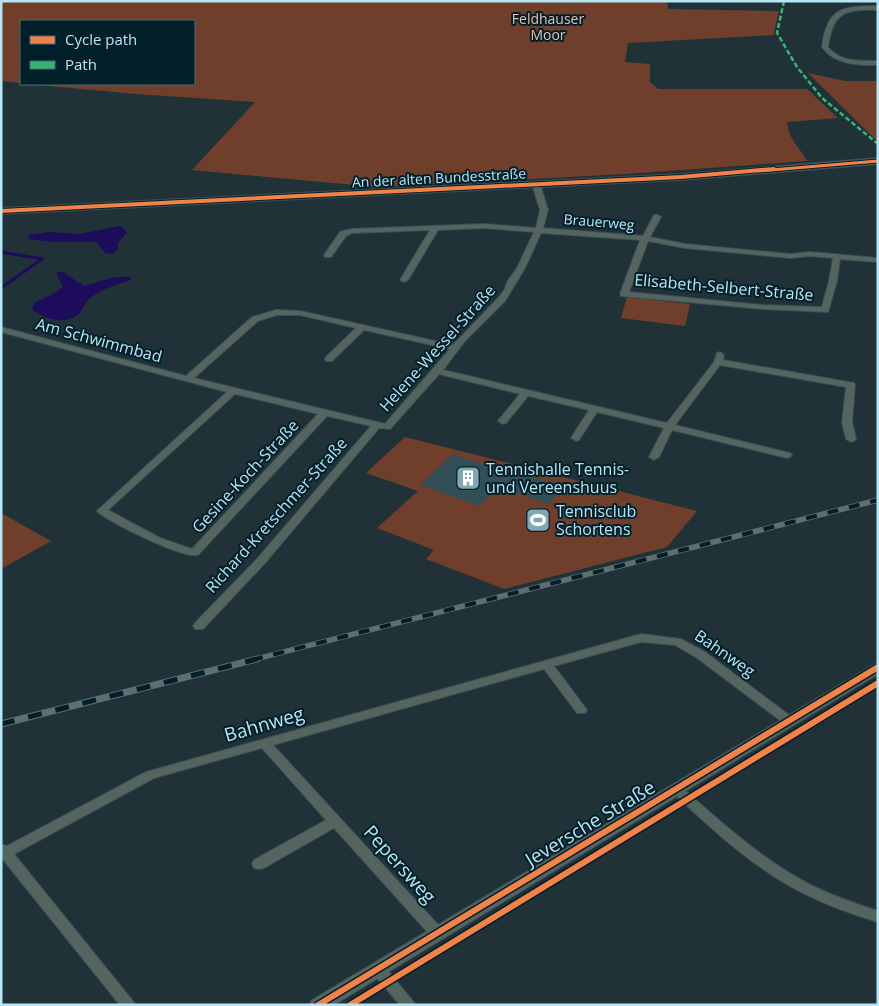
<svg xmlns="http://www.w3.org/2000/svg" width="879" height="1006" font-family="'Open Sans',sans-serif">
  <style>
    .green { fill: #703f2c }
    .water { fill: #1d0c5b }
    .lines { fill: none; stroke-linecap: round; stroke-linejoin: round }
    .stream { stroke: #1d0c5b; stroke-width: 3 }
    .building { fill: #324e56 }
    .minor-casing { stroke: #3a4e55; stroke-width: 2 }
    .tertiary-casing { stroke: #3a4e55; stroke-width: 2 }
    .minor { fill: #546560; fill-rule: evenodd }
    .tertiary { fill: #546560; fill-rule: evenodd }
    .rail-far1-casing { stroke: #5f6e6f; stroke-width: 5.5 }
    .rail-casing { stroke: #5f6e6f; stroke-width: 7 }
    .rail-far1 { stroke: #001f29; stroke-width: 4; stroke-dasharray: 11; stroke-linecap: butt }
    .rail { stroke: #001f29; stroke-width: 5; stroke-dasharray: 14; stroke-linecap: butt }
    .quiet { stroke: #33b770; stroke-width: 2.5; stroke-dasharray: 5 2.5; stroke-linecap: butt }
    .cycleway-far2-casing { stroke: #001f29; stroke-width: 5 }
    .cycleway-far1-casing { stroke: #001f29; stroke-width: 6 }
    .cycleway-casing { stroke: #001f29; stroke-width: 9 }
    .cycleway-far2 { stroke: #f48246; stroke-width: 3 }
    .cycleway-far1 { stroke: #f48246; stroke-width: 4 }
    .cycleway { stroke: #f48246; stroke-width: 6 }
    .labels { text-anchor: middle; stroke-width: 4; stroke-linejoin: round; paint-order: stroke }
    .far-park-label { font-size: 14px; fill: #f1bdaa; stroke: #001f29 }
    .far-street-label { font-size: 14px; fill: #b6e6f6; stroke: #001f29 }
    .street-label { font-size: 16px; fill: #b6e6f6; stroke: #001f29 }
    .poi-label { font-size: 16px; fill: #b6e6f6; stroke: #001f29; text-anchor: start }
    .near-street-label { font-size: 19px; fill: #b6e6f6; stroke: #001f29 }
  </style>
  <rect width="100%" height="100%" fill="#203238"/>
  <g class="green">
    <path d="M1 1H667L668 9 779 11 774 32 775 35 628 43 625 62 650 64V82L658 89H807L838 118 787 122C790 143 798 144 807 161L626 174 377 187 192 170 255 102 136 94 26 84H194V21H21V83L1 81Z"/>
    <polygon points="808,73 845,81 878,81 878,142"/>
    <polygon points="627,297 690,304 685,326 621,318"/>
    <polygon points="405,437 697,511 667,547 504,589 426,559 434,550 377,528 418,491 366,473"/>
    <polygon points="1,513 51,541 1,569"/>
  </g>
  <g class="water">
    <polygon points="120,226 127,232 118,243 118,250 112,254 105,253 96,242 54,242 29,239 28,235 48,232 79,234"/>
    <path d="M57 272H63L84 286 114 277H132L130 280C116 285 98 290 87 301 83 306 82 312 76 316 63 325 42 318 32 309L34 303 57 292 63 286 57 276Z"/>
  </g>
  <g class="lines">
    <polyline class="stream" points="1,252 42,259 1,288"/>
  </g>
  <polygon class="building" points="453,454 523,478 526,475 549,483 551,481 565,485 548,504 498,487 480,506 420,485"/>
  <g class="lines">
    <g class="minor-casing">
      <g id="minor">
        <path d="M878 6V10C845 9 833 12 828 47 840 62 860 61 878 61V65C857 65 835 65 822 47 827 8 841 6 878 6Z"/>
        <path d="M533 182 540 184 548 210 543 228 643 236 654 215H657L661 217 650 237 685 244 790 254 810 252 878 258V262L840 259 837 281 828 312 762 309 621 296 620 294 640 240 541 233 525 268 505 301 465 341 443 370 667 423 714 362 717 353 720 352 724 355 723 360 854 383 855 385 852 422 856 439 854 441 851 442 846 439 842 422 846 387 720 365 675 425 790 453 792 455 790 457 787 458 672 430 659 457 654 460 649 457 664 428 597 412 579 440 576 441 571 438 589 410 528 396 506 423 503 424 498 421 520 394 439 374 390 429 379 428 265 563 203 629H195L193 626 195 623 257 559 371 426 327 416 198 555C183 559 108 522 97 511L227 392 1 332V327L186 376 252 317 276 310 300 311 453 345 499 297 505 289 507 282 517 268 534 232 484 228 438 230 408 280 404 282 400 280 430 230 352 233 346 236 331 257H325L324 255 340 232 351 229 484 224 536 228 540 210 532 184ZM648 241 685 248 790 258 810 256 833 258 829 281 822 307 762 305 629 292ZM277 315H300L356 328 326 357 325 359 326 361H332L364 330 450 349 385 424 194 378 258 321ZM235 394 318 414 192 549 160 538 108 510Z"/>
        <polygon points="641,634 681,639 705,652 793,718 795,721 793,724 785,724 697,658 675,645 641,642 554,666 587,710 585,713 577,713 544,669 273,745 441,928 443,932 441,936 436,938 431,936 334,828 264,868 259,869 254,868 252,864 254,860 326,820 262,748 154,778 14,854 136,1005 120,1005 1,857 1,844 7,846 146,772"/>
        <path d="M676 784 680 786C720 821 760 858 807 883 829 895 854 903 878 911V922C851 914 824 904 799 891 751 866 711 828 672 792L670 789 672 786Z"/>
        <polygon points="378,963 383,965 416,1005 400,1005 373,973 371,969 373,965"/>
      </g>
    </g>
    <g class="tertiary-casing">
      <g id="tertiary">
        <polygon points="878,158 878,164 681,180 1,214 1,208 681,174"/>
        <polygon points="878,662 878,674 334,1005 309,1005 312,1000"/>
      </g>
    </g>
    <use href="#minor" class="minor"/>
    <use href="#tertiary" class="tertiary"/>
    <g class="rail-far1-casing">
      <polyline id="rail-far1" points="252,660 878,500"/>
    </g>
    <g class="rail-casing">
      <polyline id="rail" points="1,724 257,659"/>
    </g>
    <use href="#rail-far1" class="rail-far1"/>
    <use href="#rail" class="rail"/>
    <polyline class="quiet" points="784,1 777,33 797,67 822,98 878,144"/>
    <g class="cycleway-far2-casing">
      <polyline id="cycleway-far2" points="758,171 878,161"/>
    </g>
    <g class="cycleway-far1-casing">
      <polyline id="cycleway-far1" points="1,211 681,177 774,169"/>
    </g>
    <g class="cycleway-casing">
      <g id="cycleway">
        <polyline points="318,1005 878,667"/>
        <polyline points="350,1005 878,683"/>
      </g>
    </g>
    <use href="#cycleway-far2" class="cycleway-far2"/>
    <use href="#cycleway-far1" class="cycleway-far1"/>
    <use href="#cycleway" class="cycleway"/>
  </g>
  <defs>
    <g id="building-square" transform="scale(1.25)"><rect x="-9" y="-9" width="18" height="18" rx="4" fill="#82a7b4" stroke="#001f29"/><path d="M-4-6H4V6H1V3H-1V6H-4ZM-2.5-4.3h1.7v1.8h-1.7ZM.8-4.3h1.7v1.8H.8ZM-2.5-1h1.7V.8h-1.7ZM.8-1h1.7V.8H.8Z" fill="#fff"/></g>
    <g id="stadium-square" transform="scale(1.25)"><rect x="-9" y="-9" width="18" height="18" rx="4" fill="#82a7b4" stroke="#001f29"/><path d="M0-5a6.5 5 0 1 0 0 10a6.5 5 0 1 0 0-10ZM-3.5-1.8h7v3.6h-7Z" fill="#fff"/></g>
  </defs>
  <g fill-rule="evenodd">
    <use href="#building-square" x="468" y="478"/>
    <use href="#stadium-square" x="538" y="520"/>
  </g>
  <g class="labels">
    <g class="far-park-label">
      <text x="548" y="24">Feldhauser<tspan x="548" dy="16">Moor</tspan></text>
    </g>
    <g class="far-street-label">
      <text transform="translate(439 178) rotate(-3)" y="5">An der alten Bundesstraße</text>
      <text transform="translate(599 222) rotate(5)" y="5">Brauerweg</text>
    </g>
    <g class="street-label">
      <text transform="translate(724 287) rotate(5)" y="6">Elisabeth-Selbert-Straße</text>
      <text transform="translate(99 340) rotate(15)" y="6">Am Schwimmbad</text>
      <text transform="translate(437 348) rotate(-48)" y="6">Helene-Wessel-Straße</text>
      <text transform="translate(245 476) rotate(-47)" y="6">Gesine-Koch-Straße</text>
      <text transform="translate(276 515) rotate(-48)" y="6">Richard-Kretschmer-Straße</text>
      <text transform="translate(725 653) rotate(35)" y="6">Bahnweg</text>
    </g>
    <g class="poi-label">
      <text x="486" y="475">Tennishalle Tennis-<tspan x="486" dy="18">und Vereenshuus</tspan></text>
      <text x="556" y="517">Tennisclub<tspan x="556" dy="18">Schortens</tspan></text>
    </g>
    <g class="near-street-label">
      <text transform="translate(264 724) rotate(-16)" y="7">Bahnweg</text>
      <text transform="translate(590 823) rotate(-31)" y="7">Jeversche Straße</text>
      <text transform="translate(400 864) rotate(48)" y="7">Pepersweg</text>
    </g>
  </g>
  <rect width="879" height="1006" fill="none" stroke="#b6e6f6" stroke-width="5"/>
  <rect x="20" y="20" width="175" height="65" fill="#001f29" stroke="#496f7b"/>
  <rect x="30" y="36" width="25" height="8" fill="#f48246" stroke="#496f7b"/>
  <text x="65" y="45" font-size="15" fill="#b6e6f6">Cycle path</text>
  <rect x="30" y="61" width="25" height="8" fill="#33b770" stroke="#496f7b"/>
  <text x="65" y="70" font-size="15" fill="#b6e6f6">Path</text>
</svg>
